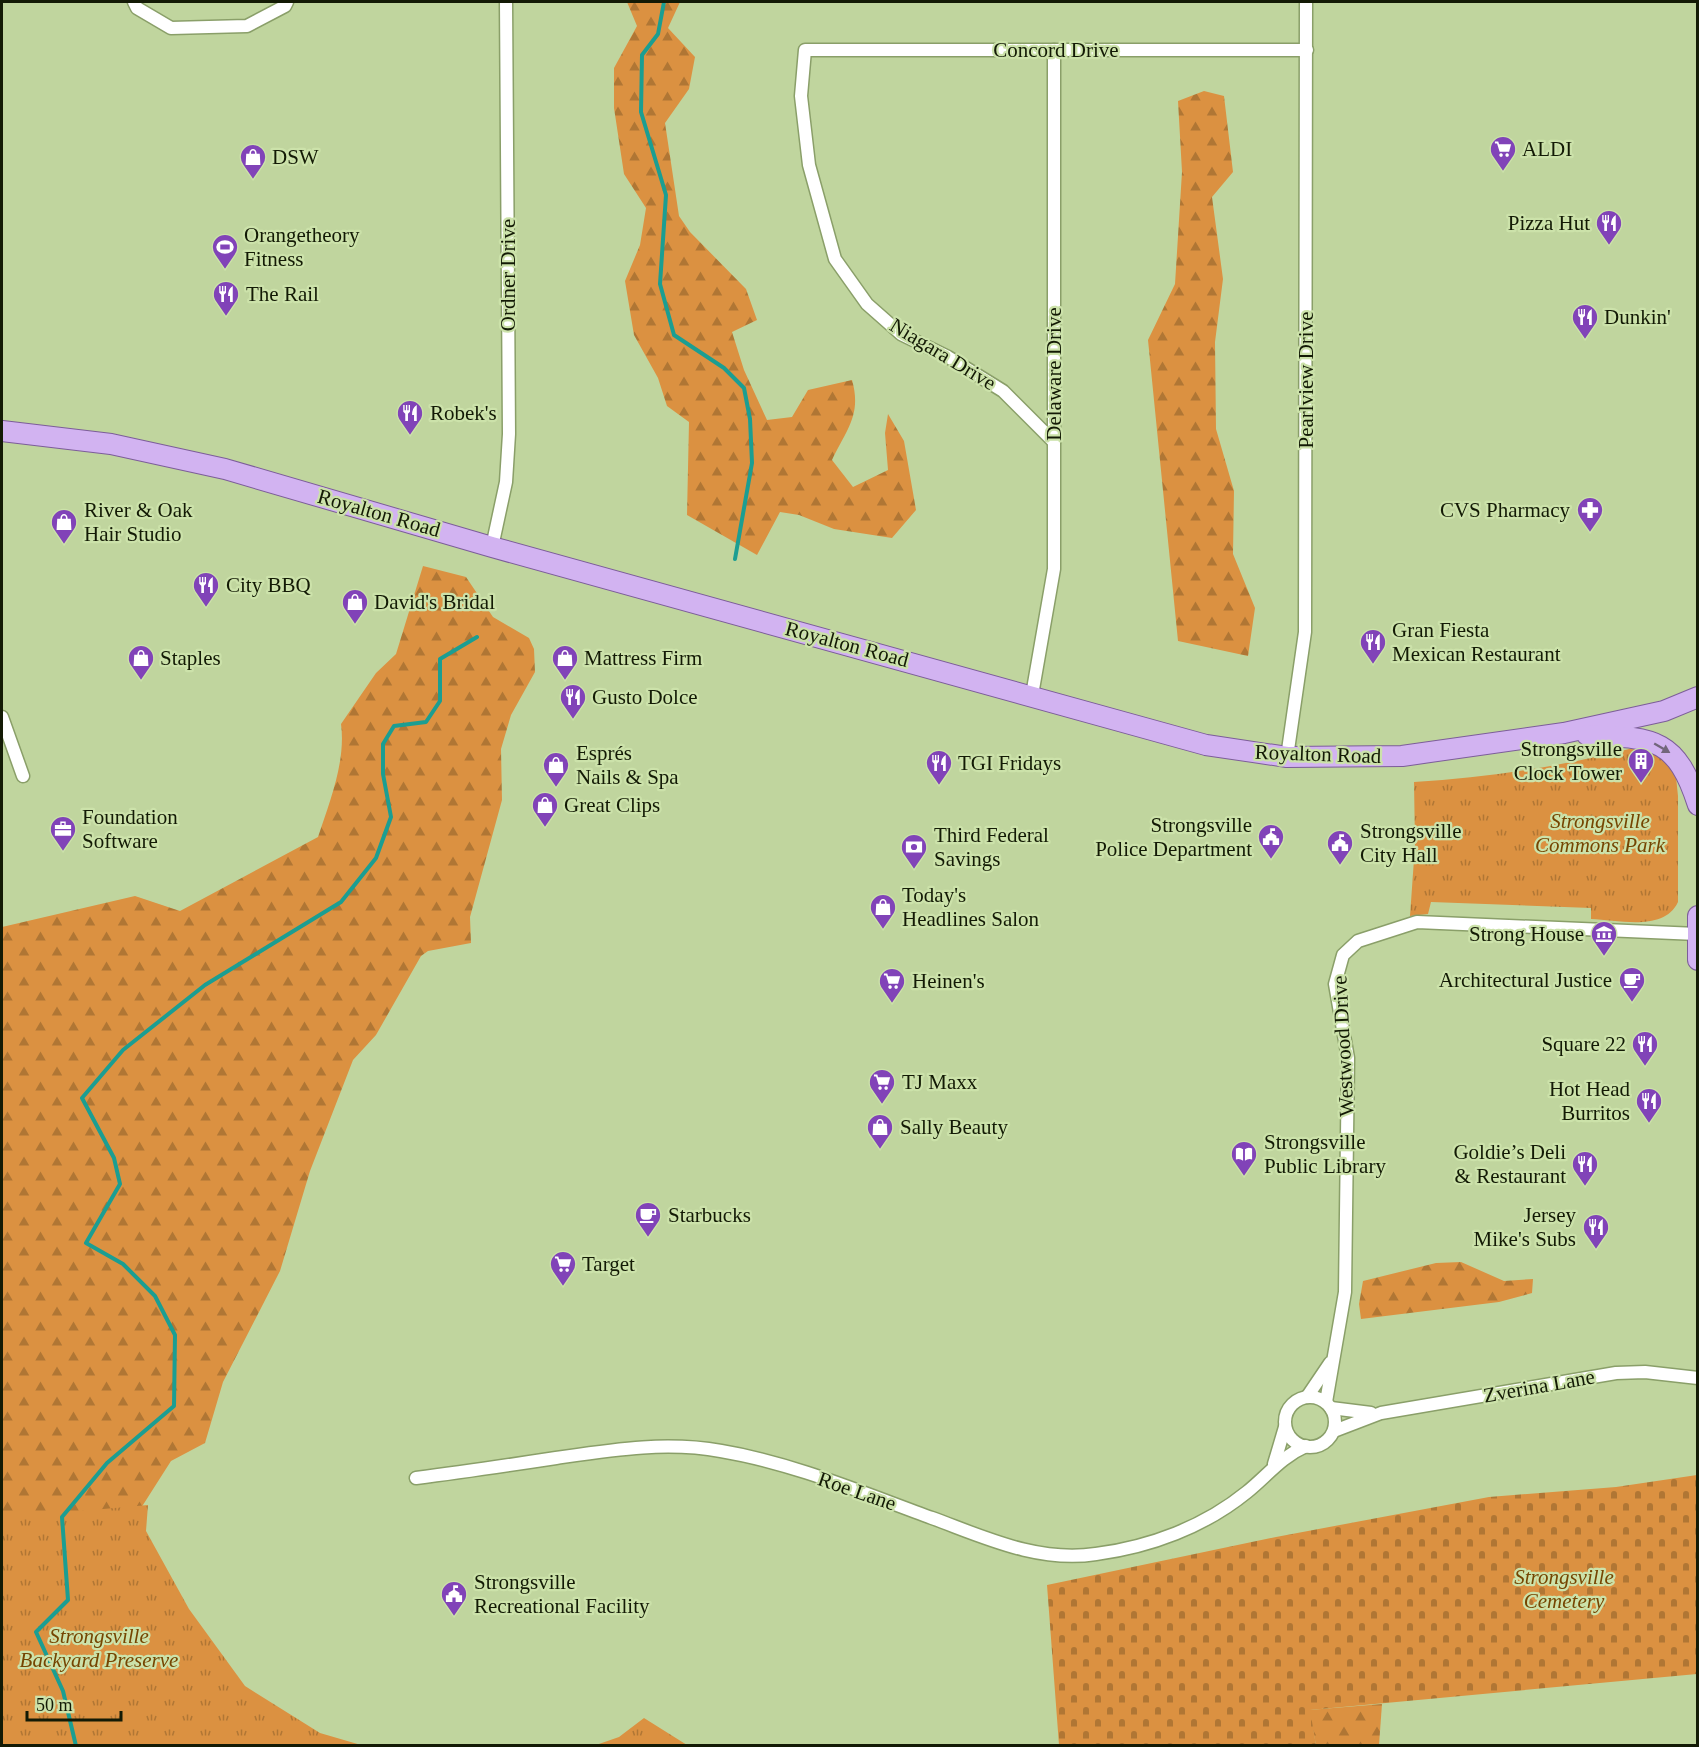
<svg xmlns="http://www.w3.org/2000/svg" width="1699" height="1747" font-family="'Times New Roman',serif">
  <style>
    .forest { fill: url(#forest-firs) }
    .cemetery { fill: url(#cemetery-stones) }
    .park { fill: url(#park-tufts) }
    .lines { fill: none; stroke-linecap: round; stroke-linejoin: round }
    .stream { stroke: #1b9e92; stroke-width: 4 }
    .street-casing { stroke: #8a9f69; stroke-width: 15 }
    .primary-casing { stroke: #7c5d99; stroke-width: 22 }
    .street { stroke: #fff; stroke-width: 12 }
    .primary { stroke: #d2b3f1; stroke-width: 20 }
    .oneway { fill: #72667b }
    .labels { text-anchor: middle; stroke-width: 4.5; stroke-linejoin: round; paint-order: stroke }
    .street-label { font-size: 21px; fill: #131a05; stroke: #cce2aa }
    .poi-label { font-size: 21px; fill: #131a05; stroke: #cce2aa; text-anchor: start }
    .park-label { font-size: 21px; font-style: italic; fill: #754501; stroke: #cce2aa }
  </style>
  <defs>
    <pattern id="forest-firs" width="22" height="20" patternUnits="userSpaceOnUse" patternTransform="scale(1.5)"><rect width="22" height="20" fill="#db9141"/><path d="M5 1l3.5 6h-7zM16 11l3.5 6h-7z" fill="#b07634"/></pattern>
    <pattern id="cemetery-stones" width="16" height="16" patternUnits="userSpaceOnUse" patternTransform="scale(1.5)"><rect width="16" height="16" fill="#db9141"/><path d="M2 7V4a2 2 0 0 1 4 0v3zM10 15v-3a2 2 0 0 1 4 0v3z" fill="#b07634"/></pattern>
    <pattern id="park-tufts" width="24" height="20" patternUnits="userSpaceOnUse" patternTransform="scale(1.5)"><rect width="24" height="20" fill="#db9141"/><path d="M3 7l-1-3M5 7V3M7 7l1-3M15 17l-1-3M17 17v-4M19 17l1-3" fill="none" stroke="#b07634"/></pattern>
  </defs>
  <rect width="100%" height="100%" fill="#c0d59e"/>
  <g class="forest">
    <path d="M627 2H680L668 28 695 57 689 89 665 123 679 216 690 232 746 289 757 320 732 332 744 370 767 420 792 417 808 390 852 380C862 415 846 430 832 460L853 487 888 470 885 433 888 414 904 441 916 510 892 538 834 529 799 515 780 512 757 555 687 515 689 422 667 406 658 378 634 335 625 281 640 245 646 208 624 174 614 108V68L637 26Z"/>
    <polygon points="1204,91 1224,96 1233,172 1212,197 1223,279 1215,342 1216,429 1234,491 1233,554 1255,608 1248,656 1178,641 1148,340 1175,284 1182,172 1178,101"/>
    <path d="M423 566 466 577 493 617 529 638 534 649 535 672 511 715 501 749 502 800 470 917 471 943 428 951 421 956 376 1035 353 1060 310 1171 280 1271 223 1382 205 1443 171 1461 120 1541 2 1745V927L135 896 180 911 318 837C330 801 346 761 341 724L376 673 396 654Z"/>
    <polygon points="1461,1262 1504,1281 1533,1279 1532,1293 1499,1302 1361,1319 1359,1304 1363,1281 1436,1263"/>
    <polygon points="1382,1704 1379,1745 1316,1745 1309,1710"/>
  </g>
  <polygon class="cemetery" points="1697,1475 1697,1674 1310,1710 1316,1745 1059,1745 1047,1585 1276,1537 1489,1497 1616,1487"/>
  <g class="park">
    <path d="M1629 749 1656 750 1666 754 1676 777 1678 796V902C1664 932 1619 920 1591 919V908L1431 902 1428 914 1410 916 1415 845 1414 782C1487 778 1557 767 1629 749Z"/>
    <polygon points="148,1505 146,1531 189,1609 245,1686 320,1733 361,1745 2,1745 2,1518"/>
    <polygon points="644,1718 687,1745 596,1745 619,1737"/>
  </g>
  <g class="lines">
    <g class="stream">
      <polyline points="664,2 658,34 642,55 641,112 666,195 660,284 674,335 724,368 744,388 750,419 752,463 735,559"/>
      <polyline points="76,1746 63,1691 36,1632 68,1600 62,1517 107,1463 174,1406 175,1335 155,1296 123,1264 86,1243 120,1184 114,1158 82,1098 123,1050 205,985 341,902 376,858 391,817 383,774 383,744 394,726 426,722 440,701 440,659 477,637"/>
    </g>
    <g class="street-casing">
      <g id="street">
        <polyline points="134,2 137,8 171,28 247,26 285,6 287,2"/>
        <polyline points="1054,442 1003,391 948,357 901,334 867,304 835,259 809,165 801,96 805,50 1307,50"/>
        <polyline points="492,547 506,482 509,434 506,2"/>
        <polyline points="1032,695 1054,569 1054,50"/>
        <polyline points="2,717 23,776"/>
        <polyline points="1287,757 1305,632 1306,2"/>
        <circle cx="1310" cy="1422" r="25"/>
        <polyline points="1307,1397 1330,1363"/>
        <polyline points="1326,1402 1345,1292 1348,1058 1335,984 1343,955 1358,941 1417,922 1697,934"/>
        <polyline points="1331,1408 1371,1413"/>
        <polyline points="1334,1431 1381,1413 1616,1373 1645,1372 1698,1378"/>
        <polyline points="1274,1464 1285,1427"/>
        <path d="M416 1478C463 1472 510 1465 556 1458 611 1450 665 1441 721 1451 793 1463 863 1493 932 1518 984 1537 1038 1563 1096 1554 1150 1547 1204 1527 1247 1492 1267 1476 1281 1457 1306 1446"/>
      </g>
    </g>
    <g class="primary-casing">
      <g id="primary">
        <polyline points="2,431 111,444 225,469 492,547 1206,745 1287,757 1402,756 1564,733 1664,711 1698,697"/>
        <path d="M1587 735C1654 738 1676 737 1698 805"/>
        <polyline points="1698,916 1698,960"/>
      </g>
    </g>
    <use href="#street" class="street"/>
    <use href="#primary" class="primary"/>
  </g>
  <defs><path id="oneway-solid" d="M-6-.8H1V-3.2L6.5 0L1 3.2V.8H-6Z" transform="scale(1.5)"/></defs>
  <use class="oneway" href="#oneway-solid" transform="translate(1662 748) rotate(30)"/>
  <defs>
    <g id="supermarket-pin" transform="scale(1.35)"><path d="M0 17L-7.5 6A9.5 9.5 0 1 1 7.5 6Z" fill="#8143b8" stroke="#cce2aa"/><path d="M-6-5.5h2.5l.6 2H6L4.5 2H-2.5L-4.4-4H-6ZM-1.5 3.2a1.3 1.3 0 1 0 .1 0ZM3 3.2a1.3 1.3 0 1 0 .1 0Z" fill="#fff"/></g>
    <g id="shop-pin" transform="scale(1.35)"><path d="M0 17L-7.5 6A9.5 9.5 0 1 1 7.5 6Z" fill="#8143b8" stroke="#cce2aa"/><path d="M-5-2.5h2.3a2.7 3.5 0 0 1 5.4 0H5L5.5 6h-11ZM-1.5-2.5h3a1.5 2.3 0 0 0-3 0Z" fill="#fff"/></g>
    <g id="restaurant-pin" transform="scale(1.35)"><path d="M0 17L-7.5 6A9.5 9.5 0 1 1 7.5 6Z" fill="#8143b8" stroke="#cce2aa"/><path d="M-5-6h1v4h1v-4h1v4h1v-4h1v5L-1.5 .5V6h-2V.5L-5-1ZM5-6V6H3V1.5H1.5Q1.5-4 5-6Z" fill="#fff"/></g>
    <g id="stadium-pin" transform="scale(1.35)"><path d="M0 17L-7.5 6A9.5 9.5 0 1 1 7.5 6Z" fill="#8143b8" stroke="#cce2aa"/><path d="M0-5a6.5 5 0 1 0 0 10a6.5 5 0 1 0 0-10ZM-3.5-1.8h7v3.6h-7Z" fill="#fff"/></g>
    <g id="pharmacy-pin" transform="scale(1.35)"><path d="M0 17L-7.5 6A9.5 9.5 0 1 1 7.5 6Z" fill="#8143b8" stroke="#cce2aa"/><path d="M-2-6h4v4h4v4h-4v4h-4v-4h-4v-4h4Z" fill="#fff"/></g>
    <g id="building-pin" transform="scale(1.35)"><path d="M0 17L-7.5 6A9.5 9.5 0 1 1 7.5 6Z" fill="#8143b8" stroke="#cce2aa"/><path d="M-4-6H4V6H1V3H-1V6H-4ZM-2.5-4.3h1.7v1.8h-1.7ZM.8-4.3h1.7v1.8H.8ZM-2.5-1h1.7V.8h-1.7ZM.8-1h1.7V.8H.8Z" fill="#fff"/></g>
    <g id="office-pin" transform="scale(1.35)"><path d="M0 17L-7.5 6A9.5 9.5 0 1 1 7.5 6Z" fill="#8143b8" stroke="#cce2aa"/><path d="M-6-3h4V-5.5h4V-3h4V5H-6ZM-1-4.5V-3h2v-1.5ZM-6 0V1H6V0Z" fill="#fff"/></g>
    <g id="civic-pin" transform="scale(1.35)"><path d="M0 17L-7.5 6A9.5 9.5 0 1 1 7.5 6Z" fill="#8143b8" stroke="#cce2aa"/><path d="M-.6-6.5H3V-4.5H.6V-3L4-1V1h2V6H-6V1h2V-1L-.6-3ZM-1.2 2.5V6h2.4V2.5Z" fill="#fff"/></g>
    <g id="bank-pin" transform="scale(1.35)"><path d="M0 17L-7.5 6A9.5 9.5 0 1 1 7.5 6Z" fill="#8143b8" stroke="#cce2aa"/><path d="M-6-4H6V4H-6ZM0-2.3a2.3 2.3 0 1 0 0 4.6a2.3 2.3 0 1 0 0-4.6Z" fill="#fff"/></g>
    <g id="museum-pin" transform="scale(1.35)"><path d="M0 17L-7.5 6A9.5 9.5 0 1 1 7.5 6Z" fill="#8143b8" stroke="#cce2aa"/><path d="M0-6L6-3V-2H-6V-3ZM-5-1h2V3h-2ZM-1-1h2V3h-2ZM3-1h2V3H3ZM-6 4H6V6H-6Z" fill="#fff"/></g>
    <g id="cafe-pin" transform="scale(1.35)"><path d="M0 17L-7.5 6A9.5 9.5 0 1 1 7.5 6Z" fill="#8143b8" stroke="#cce2aa"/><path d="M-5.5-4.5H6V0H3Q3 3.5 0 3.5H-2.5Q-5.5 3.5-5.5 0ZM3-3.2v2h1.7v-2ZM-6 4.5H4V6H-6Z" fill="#fff"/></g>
    <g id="library-pin" transform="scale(1.35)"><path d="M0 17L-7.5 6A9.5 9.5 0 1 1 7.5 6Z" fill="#8143b8" stroke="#cce2aa"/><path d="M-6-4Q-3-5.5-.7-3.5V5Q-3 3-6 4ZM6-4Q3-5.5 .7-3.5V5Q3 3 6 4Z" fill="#fff"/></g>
  </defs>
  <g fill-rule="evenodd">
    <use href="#supermarket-pin" x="1503" y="149"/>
    <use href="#shop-pin" x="253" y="157"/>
    <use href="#restaurant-pin" x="1609" y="223"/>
    <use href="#stadium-pin" x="225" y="247"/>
    <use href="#restaurant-pin" x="226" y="294"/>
    <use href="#restaurant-pin" x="1585" y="317"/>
    <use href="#restaurant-pin" x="410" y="413"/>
    <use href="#pharmacy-pin" x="1590" y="510"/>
    <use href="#shop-pin" x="64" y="522"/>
    <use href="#restaurant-pin" x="206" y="585"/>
    <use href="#shop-pin" x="355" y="602"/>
    <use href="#restaurant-pin" x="1373" y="642"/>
    <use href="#shop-pin" x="141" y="658"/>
    <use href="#shop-pin" x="565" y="658"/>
    <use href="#restaurant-pin" x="573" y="697"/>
    <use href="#building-pin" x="1641" y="761"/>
    <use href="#restaurant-pin" x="939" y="763"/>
    <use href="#shop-pin" x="556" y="765"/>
    <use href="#shop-pin" x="545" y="805"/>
    <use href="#office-pin" x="63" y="829"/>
    <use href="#civic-pin" x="1271" y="837"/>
    <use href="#civic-pin" x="1340" y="843"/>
    <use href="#bank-pin" x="914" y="847"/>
    <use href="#shop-pin" x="883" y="907"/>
    <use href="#museum-pin" x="1604" y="934"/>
    <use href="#cafe-pin" x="1632" y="980"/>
    <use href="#supermarket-pin" x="892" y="981"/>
    <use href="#restaurant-pin" x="1645" y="1044"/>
    <use href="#supermarket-pin" x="882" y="1082"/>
    <use href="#restaurant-pin" x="1649" y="1101"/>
    <use href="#shop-pin" x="880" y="1127"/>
    <use href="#library-pin" x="1244" y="1154"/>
    <use href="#restaurant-pin" x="1585" y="1164"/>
    <use href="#cafe-pin" x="648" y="1215"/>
    <use href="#restaurant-pin" x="1596" y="1227"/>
    <use href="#supermarket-pin" x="563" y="1264"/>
    <use href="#civic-pin" x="454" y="1594"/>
  </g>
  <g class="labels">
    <g class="street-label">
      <text x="1056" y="57">Concord Drive</text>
      <text transform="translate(508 275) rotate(-90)" y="7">Ordner Drive</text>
      <text transform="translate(943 354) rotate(31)" y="7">Niagara Drive</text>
      <text transform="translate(1054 374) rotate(-90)" y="7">Delaware Drive</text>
      <text transform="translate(1306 380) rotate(-90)" y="7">Pearlview Drive</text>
      <text transform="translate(379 513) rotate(16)" y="7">Royalton Road</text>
      <text transform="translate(847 644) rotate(15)" y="7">Royalton Road</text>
      <text transform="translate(1318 754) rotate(2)" y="7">Royalton Road</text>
      <text transform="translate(1343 1046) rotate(-93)" y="7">Westwood Drive</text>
      <text transform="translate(1539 1386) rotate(-10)" y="7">Zverina Lane</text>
      <text transform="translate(857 1491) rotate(19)" y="7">Roe Lane</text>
    </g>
    <g class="poi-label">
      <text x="1522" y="156">ALDI</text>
      <text x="272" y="164">DSW</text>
      <text x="1590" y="230" text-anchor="end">Pizza Hut</text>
      <text x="244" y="242">Orangetheory<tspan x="244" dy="24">Fitness</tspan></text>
      <text x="246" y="301">The Rail</text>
      <text x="1604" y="324">Dunkin'</text>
      <text x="430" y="420">Robek's</text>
      <text x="84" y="517">River &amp; Oak<tspan x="84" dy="24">Hair Studio</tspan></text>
      <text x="1570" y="517" text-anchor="end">CVS Pharmacy</text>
      <text x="226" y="592">City BBQ</text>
      <text x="374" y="609">David's Bridal</text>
      <text x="1392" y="637">Gran Fiesta<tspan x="1392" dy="24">Mexican Restaurant</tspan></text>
      <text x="160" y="665">Staples</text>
      <text x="584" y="665">Mattress Firm</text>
      <text x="592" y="704">Gusto Dolce</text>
      <text x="1622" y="756" text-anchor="end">Strongsville<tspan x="1622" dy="24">Clock Tower</tspan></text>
      <text x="576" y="760">Esprés<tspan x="576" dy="24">Nails &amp; Spa</tspan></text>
      <text x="958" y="770">TGI Fridays</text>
      <text x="564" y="812">Great Clips</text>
      <text x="82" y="824">Foundation<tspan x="82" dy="24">Software</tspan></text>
      <text x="1252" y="832" text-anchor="end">Strongsville<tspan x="1252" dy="24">Police Department</tspan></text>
      <text x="1360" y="838">Strongsville<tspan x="1360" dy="24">City Hall</tspan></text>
      <text x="934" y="842">Third Federal<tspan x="934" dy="24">Savings</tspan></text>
      <text x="902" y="902">Today's<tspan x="902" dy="24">Headlines Salon</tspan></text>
      <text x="1584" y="941" text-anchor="end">Strong House</text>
      <text x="1612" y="987" text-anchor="end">Architectural Justice</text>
      <text x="912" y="988">Heinen's</text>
      <text x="1626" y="1051" text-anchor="end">Square 22</text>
      <text x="902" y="1089">TJ Maxx</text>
      <text x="1630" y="1096" text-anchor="end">Hot Head<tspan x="1630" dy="24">Burritos</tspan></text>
      <text x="900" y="1134">Sally Beauty</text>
      <text x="1264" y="1149">Strongsville<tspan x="1264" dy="24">Public Library</tspan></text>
      <text x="1566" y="1159" text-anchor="end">Goldie’s Deli<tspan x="1566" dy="24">&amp; Restaurant</tspan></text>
      <text x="668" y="1222">Starbucks</text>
      <text x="1576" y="1222" text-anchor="end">Jersey<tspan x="1576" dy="24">Mike's Subs</tspan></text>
      <text x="582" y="1271">Target</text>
      <text x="474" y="1589">Strongsville<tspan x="474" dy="24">Recreational Facility</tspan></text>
    </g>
    <g class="park-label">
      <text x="1600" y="828">Strongsville<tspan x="1600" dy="24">Commons Park</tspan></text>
      <text x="1564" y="1584">Strongsville<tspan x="1564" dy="24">Cemetery</tspan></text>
      <text x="99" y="1643">Strongsville<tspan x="99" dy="24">Backyard Preserve</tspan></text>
    </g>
  </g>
  <rect width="1699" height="1747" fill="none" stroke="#131a05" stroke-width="6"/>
  <path d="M27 1711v9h94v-9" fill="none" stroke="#131a05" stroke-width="3"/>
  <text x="36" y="1711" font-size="18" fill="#131a05" stroke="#cce2aa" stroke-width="4.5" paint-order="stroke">50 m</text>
</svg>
